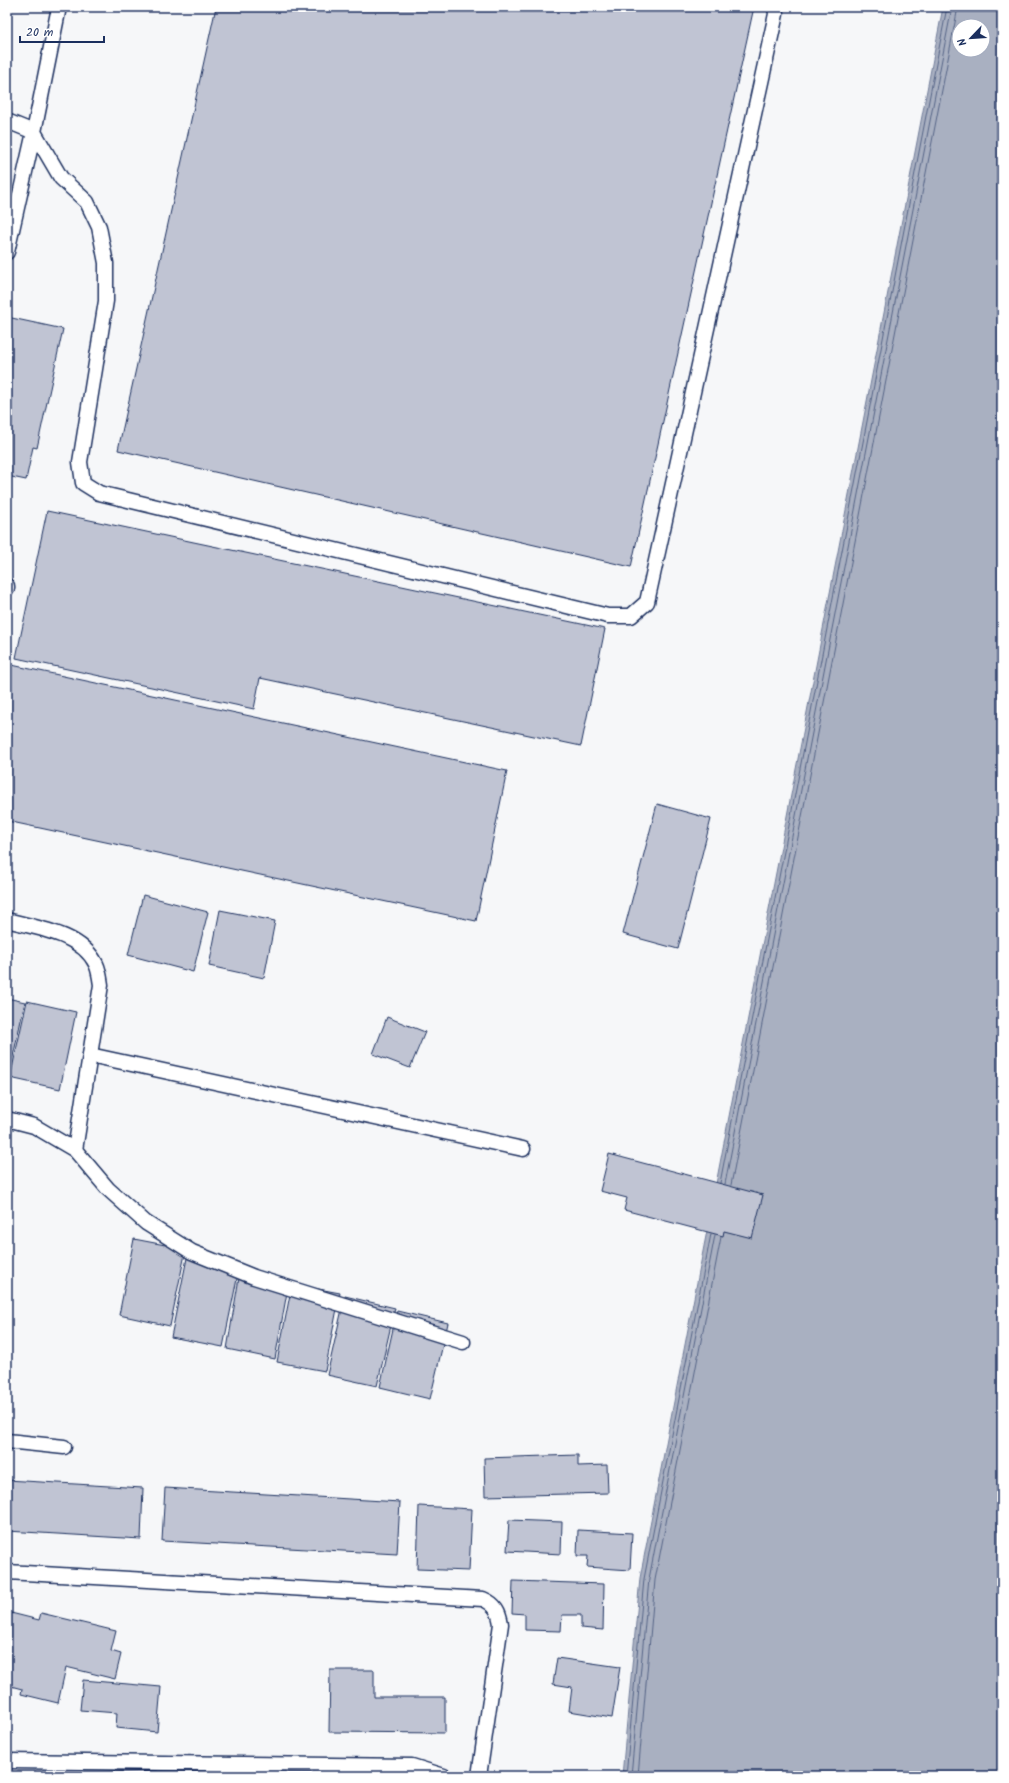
<svg xmlns="http://www.w3.org/2000/svg" width="1009" height="1783" font-family="Kalam,sans-serif">
  <style>
    .water { fill: #a9b0c1; stroke: #707c99; fill-rule: evenodd }
    .lines { fill: none; stroke-linecap: round; stroke-linejoin: round }
    .shore { stroke: #546386; stroke-width: 1 }
    .building { fill: #c0c4d3; stroke: #1b2f5e }
    .service-casing { stroke: #1b2f5e; stroke-width: 17 }
    .service { stroke: #fff; stroke-width: 14 }
  </style>
  <rect width="100%" height="100%" fill="#f6f7f9"/>
  <filter id="ink" filterUnits="userSpaceOnUse"><feTurbulence type="fractalNoise" baseFrequency=".025" numOctaves="2"/><feDisplacementMap in="SourceGraphic" scale="8" xChannelSelector="R" yChannelSelector="G"/><feConvolveMatrix kernelMatrix="1 2 1 2 8 2 1 2 1" color-interpolation-filters="sRGB"/></filter>
  <g filter="url(#ink)">
    <path class="water" d="M943 7H1002V1776H622L640 1578ZM959 26H983V50H959Z"/>
    <g class="lines">
      <g class="shore">
        <polyline points="720,1183 947,7"/>
        <polyline points="725,1184 952,7"/>
        <polyline points="731,1185 958,7"/>
        <polyline points="626,1776 644,1579 711,1234"/>
        <polyline points="631,1776 649,1579 715,1235"/>
        <polyline points="638,1776 655,1580 721,1237"/>
      </g>
    </g>
    <g class="building">
      <polygon points="216,7 754,7 631,567 118,450"/>
      <polygon points="7,317 63,329 37,448 33,447 26,480 7,476"/>
      <polygon points="47,511 605,629 581,746 260,678 254,709 16,658"/>
      <polygon points="7,664 507,771 476,921 7,821"/>
      <polygon points="657,804 711,819 678,949 623,934"/>
      <polygon points="143,895 208,912 193,972 128,955"/>
      <polygon points="220,910 275,921 264,978 209,966"/>
      <polygon points="7,998 25,1002 8,1079 7,1079"/>
      <polygon points="27,1001 76,1012 60,1089 10,1078"/>
      <polygon points="387,1017 425,1032 410,1068 373,1054"/>
      <polygon points="609,1154 763,1195 752,1238 724,1231 723,1236 624,1210 627,1198 600,1191"/>
      <polygon points="134,1239 186,1249 170,1326 119,1315"/>
      <polygon points="187,1258 239,1269 223,1347 171,1337"/>
      <polygon points="240,1272 289,1281 275,1359 227,1349"/>
      <polygon points="292,1284 340,1293 325,1371 277,1362"/>
      <polygon points="345,1296 395,1308 377,1386 327,1375"/>
      <polygon points="397,1311 448,1323 430,1399 380,1387"/>
      <polygon points="578,1455 578,1466 607,1465 608,1493 485,1496 484,1458"/>
      <polygon points="7,1480 143,1488 141,1539 7,1531"/>
      <polygon points="165,1488 400,1502 397,1554 162,1541"/>
      <polygon points="419,1506 472,1509 469,1571 417,1569"/>
      <polygon points="509,1520 562,1522 561,1554 507,1551"/>
      <polygon points="578,1530 632,1533 630,1570 587,1567 588,1556 577,1556"/>
      <polygon points="513,1581 604,1584 603,1630 581,1628 581,1615 562,1615 561,1631 525,1630 525,1614 512,1613"/>
      <polygon points="11,1613 39,1620 41,1613 116,1631 111,1651 121,1654 115,1679 66,1667 58,1703 21,1694 22,1689 7,1685 7,1628"/>
      <polygon points="557,1658 620,1667 612,1718 569,1711 572,1687 553,1684"/>
      <polygon points="330,1670 374,1670 374,1697 445,1697 445,1733 329,1732"/>
      <polygon points="83,1680 161,1687 157,1732 116,1728 117,1713 80,1710"/>
      <polygon points="157,1771 157,1776 39,1776 39,1774"/>
    </g>
    <g class="lines">
      <g class="service-casing">
        <g id="service">
          <polyline points="59,7 34,132 61,178 87,202 99,227 106,263 106,301 80,462 83,483 99,493 608,616 631,616 647,602 776,14 775,7"/>
          <polyline points="7,121 34,132 7,252"/>
          <polyline points="7,588 7,586"/>
          <path d="M7 920C36 928 81 933 96 964 99 970 100 978 101 985L75 1150"/>
          <polyline points="90,1055 523,1149"/>
          <polyline points="7,1119 34,1126 75,1150 108,1189 146,1223 192,1252 254,1277 463,1342"/>
          <polyline points="7,1441 64,1447"/>
          <path d="M7 1572 483 1599C495 1604 499 1611 501 1624L479 1776"/>
          <polyline points="7,1761 412,1766 444,1776"/>
        </g>
      </g>
      <use href="#service" class="service"/>
    </g>
  </g>
  <rect width="1009" height="1783" fill="none" stroke="#fff" stroke-width="24"/>
  <rect x="12" y="12" width="985" height="1759" fill="none" stroke="#1b2f5e" stroke-width="1.5" filter="url(#ink)"/>
  <g transform="translate(971 38) rotate(245)"><circle r="19" fill="#ffffff" stroke="#a4acbf"/>
  <path d="M0-3L7 15L0 10L-7 15Z" fill="#1b2f5e"/>
  <text y="-6" font-size="11" font-weight="bold" text-anchor="middle" fill="#1b2f5e">N</text>
  </g>
  <path d="M20 36v6h84v-6" fill="none" stroke="#1b2f5e" stroke-width="2"/>
  <text x="26" y="36" font-size="12" fill="#1b2f5e" stroke="#ffffff" stroke-width="3" paint-order="stroke">20 m</text>
</svg>
